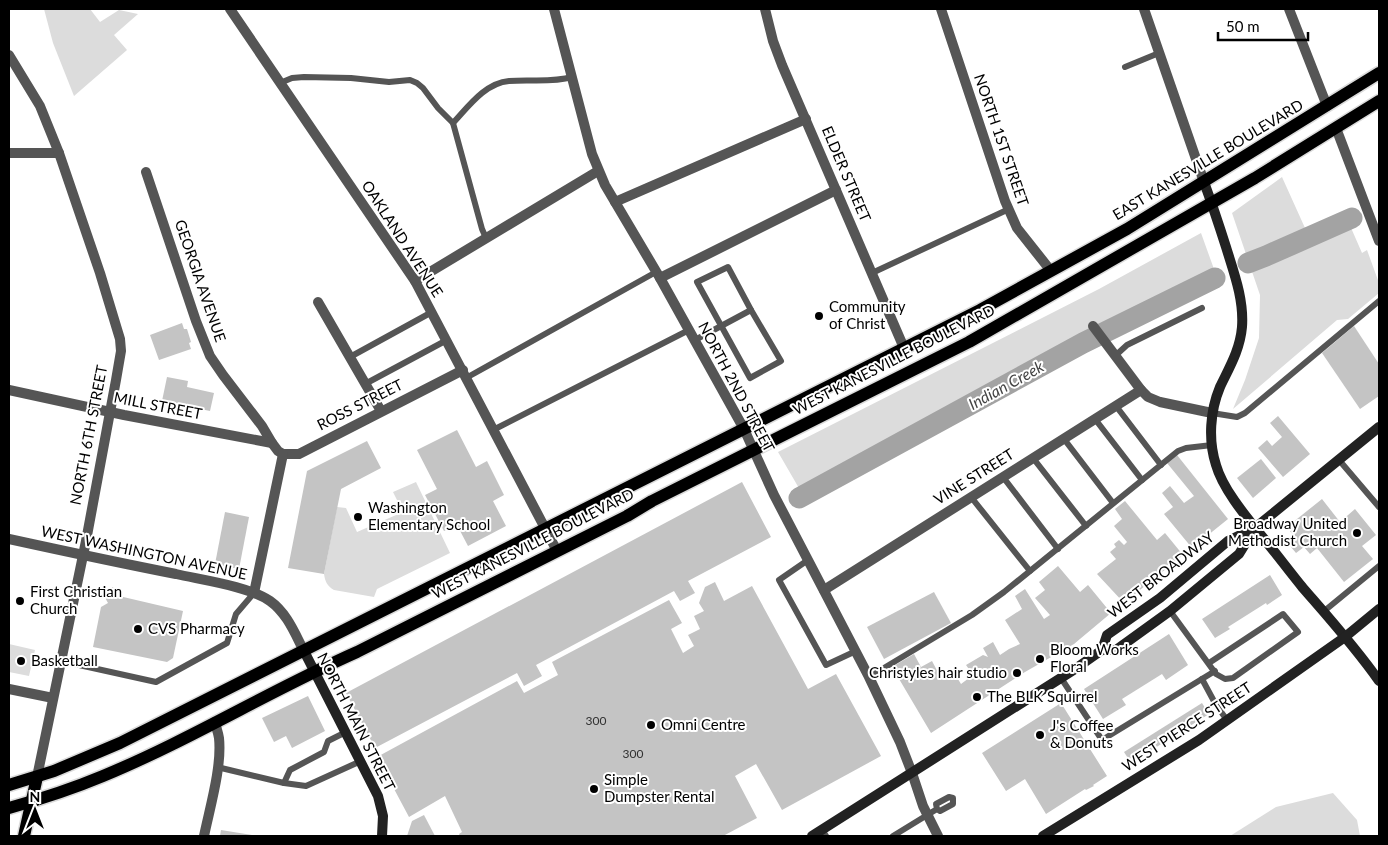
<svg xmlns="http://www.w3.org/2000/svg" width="1388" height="845" font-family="Lato,sans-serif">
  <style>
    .green { fill: #dcdcdc }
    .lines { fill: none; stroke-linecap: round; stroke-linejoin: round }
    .river { stroke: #a3a3a3; stroke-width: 21 }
    .building { fill: #c4c4c4 }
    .primary-casing { stroke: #dbdbdb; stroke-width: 15 }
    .service { stroke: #555; stroke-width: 6 }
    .minor { stroke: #555; stroke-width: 10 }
    .tertiary { stroke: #555; stroke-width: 10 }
    .secondary { stroke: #222; stroke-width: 10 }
    .primary { stroke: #000; stroke-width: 12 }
    .poi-dot { fill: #000; stroke: #fff; stroke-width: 2 }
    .labels { text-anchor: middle; stroke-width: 4; stroke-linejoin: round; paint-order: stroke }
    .number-label { font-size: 12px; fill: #313131 }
    .street-label { font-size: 15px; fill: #000; stroke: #fff }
    .poi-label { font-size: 15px; fill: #000; stroke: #fff; text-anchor: start }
    .water-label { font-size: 16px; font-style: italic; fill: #444; stroke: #fff }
  </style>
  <rect width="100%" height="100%" fill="#fff"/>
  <g class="green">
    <polygon points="44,9 90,9 100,22 119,10 138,14 114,35 127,50 74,96 53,43"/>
    <polygon points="1282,177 1305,228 1345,214 1362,253 1367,250 1379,283 1379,293 1348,319 1337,320 1233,409 1245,380 1259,338 1260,295 1232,213"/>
    <polygon points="1201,233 1219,283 1108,327 807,502 778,452 1099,289"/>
    <path d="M416 482 450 553 377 589 374 597 334 590C327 586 325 581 324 574L337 507 346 508 357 532 403 512 393 492Z"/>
    <polygon points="9,644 35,650 29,676 9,672"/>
    <polygon points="1333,793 1357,820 1360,836 1230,836 1276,807"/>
  </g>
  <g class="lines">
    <g class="river">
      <polyline points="1248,263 1266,256 1352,218"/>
      <polyline points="799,498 1083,343 1215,278"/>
    </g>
  </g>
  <g class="building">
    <polygon points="182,323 184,329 187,329 191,342 189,343 191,349 159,360 150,335"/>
    <polygon points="1354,326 1379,364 1379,396 1360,409 1322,353"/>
    <polygon points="167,377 188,381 187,387 214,393 210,411 162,401"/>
    <polygon points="1278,416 1310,454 1283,477 1258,448 1267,440 1272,446 1282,437 1270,423"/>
    <polygon points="457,430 476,467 487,461 504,495 493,501 506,526 468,546 457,525 444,531 425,495 437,489 417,450"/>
    <polygon points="367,441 381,468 341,489 324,574 288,568 307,471"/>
    <polygon points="1177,455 1228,519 1192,548 1164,514 1173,507 1162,493 1170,486 1184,503 1194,496 1167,463"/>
    <polygon points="1261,459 1276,478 1253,498 1237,478"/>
    <polygon points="742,482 771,537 688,581 695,593 680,601 674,591 536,665 542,676 524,686 517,673 375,748 346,693"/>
    <polygon points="1322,499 1340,522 1355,509 1376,535 1362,546 1373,559 1344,582 1317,548 1310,554 1304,547 1296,553 1286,541 1293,535 1287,527"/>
    <polygon points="1125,501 1157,540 1165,533 1183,555 1124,603 1097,574 1116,559 1110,552 1116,547 1114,544 1119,540 1124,545 1127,542 1114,526 1122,519 1115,509"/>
    <polygon points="225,512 249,517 239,569 215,564"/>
    <polygon points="1058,566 1080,592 1088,585 1111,613 1074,644 1025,672 931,733 892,667 914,654 921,667 932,661 942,680 953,671 961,684 973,675 966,665 983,655 988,657 983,648 993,642 1000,655 1009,649 1020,644 1005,620 1022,609 1015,596 1025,589 1044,619 1050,615 1035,598 1045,590 1039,582"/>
    <polygon points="1270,575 1282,595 1267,605 1266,603 1228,627 1230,629 1215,638 1202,619"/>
    <polygon points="715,582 724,601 752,586 808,689 836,674 881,756 782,810 756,764 735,776 757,818 723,836 460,836 459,834 462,832 445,796 409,817 377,757 517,681 524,693 558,675 552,662 669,600 682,623 671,629 683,653 694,646 688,635 700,629 694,616 704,611 699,603 705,587"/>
    <polygon points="113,587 119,596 183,611 173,658 167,662 93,647 101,607 108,603 103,594"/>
    <polygon points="934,592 951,623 884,659 867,627"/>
    <polygon points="1169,634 1188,665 1166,680 1162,674 1122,699 1126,705 1103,719 1084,689"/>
    <polygon points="308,696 325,731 292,748 286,736 274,742 262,718"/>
    <polygon points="1061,703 1107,776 1093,785 1094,786 1086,790 1085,789 1046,814 1025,779 1006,791 982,753"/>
    <polygon points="1202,703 1209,714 1131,763 1124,752"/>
    <polygon points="424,815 435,836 407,836 412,821"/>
    <polygon points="221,830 252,835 251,836 220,836"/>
  </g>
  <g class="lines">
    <g class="primary-casing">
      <g id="primary">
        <polyline points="9,785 54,771 120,743 980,310 1127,229 1379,73"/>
        <path d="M9 808C41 799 72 789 103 776 190 740 271 690 357 652L627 516 652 501 969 342 1255 178 1379 101"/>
        <polyline points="24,836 37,777"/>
      </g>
    </g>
    <g class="service">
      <polyline points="1125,67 1159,53"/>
      <polyline points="280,83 292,78 304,77 351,78 389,82 410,80 417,83 423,88 438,108 453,123 482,229 486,238"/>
      <path d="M453 123C468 107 485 83 509 81 530 79 551 83 572 77"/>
      <polygon points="728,267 751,310 781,361 750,378 697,282"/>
      <polyline points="872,273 1009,209"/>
      <polyline points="695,340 751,310"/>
      <polyline points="1115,356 1127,345 1202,308"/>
      <polyline points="350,357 432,312"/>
      <polyline points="466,378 656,272"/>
      <polyline points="365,384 447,340"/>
      <polyline points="1116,406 1161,465"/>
      <polyline points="1212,413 1237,417 1245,413 1379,301"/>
      <polyline points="1095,419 1142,480"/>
      <polyline points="493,430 689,330"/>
      <polyline points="1064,439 1113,503"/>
      <polyline points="1033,458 1086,526"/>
      <polyline points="1339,460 1379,507"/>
      <polyline points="1003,477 1058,549"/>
      <polyline points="971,497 1030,571"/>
      <polyline points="808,560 779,580 826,665 856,651"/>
      <polyline points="1170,611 1216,674 1225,679 1233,678 1298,632 1283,614 1209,663"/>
      <polyline points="1323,612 1379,566"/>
      <polyline points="61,661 156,682 227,643 236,614 254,593"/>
      <polyline points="869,677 972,615 1004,592 1178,451 1186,448 1212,445"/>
      <polyline points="1061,678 1102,740 1215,671"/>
      <polyline points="1202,679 1216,705 1227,720"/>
      <polyline points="217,767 284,783 306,786 361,761"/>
      <polyline points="284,783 290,770 324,752 328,741 346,732"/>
      <polyline points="822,830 826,836"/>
      <polyline points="893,836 937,809 940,811 953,804 953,798 949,797 936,804 937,809"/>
    </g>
    <g class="minor">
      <polyline points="230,9 415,281 557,551"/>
      <polyline points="554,9 592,154 605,185 660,278 744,429 774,495 869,677 900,742 912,773 923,806 938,836"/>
      <polyline points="765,9 773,41 782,65 904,348"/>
      <polyline points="941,9 1005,201 1017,228 1051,271"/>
      <polyline points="1289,9 1327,106"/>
      <polyline points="1336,128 1379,241"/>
      <polyline points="9,153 59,153"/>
      <polyline points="146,172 196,321 210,356 223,375 262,426 272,443 278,451 283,454 299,454 463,370"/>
      <polyline points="615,202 806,119"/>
      <polyline points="660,278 836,190"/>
      <polyline points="415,281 598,171"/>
      <polyline points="318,302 381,411"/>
      <polyline points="1093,326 1141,390 1148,397 1160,402 1212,413"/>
      <polyline points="9,390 124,415 272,443"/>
      <polyline points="824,590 1141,390"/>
      <polyline points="254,593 283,454"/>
      <polyline points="9,689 53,698"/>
      <path d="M204 836C210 807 222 767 219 738 218 732 216 727 215 722"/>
    </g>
    <g class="tertiary">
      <polyline points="1144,9 1204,182"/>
      <polyline points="9,55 40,106 59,153 100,273 120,339 121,351 116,380 86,541 37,777"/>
      <path d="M9 539C64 551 120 563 176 574 202 580 248 586 270 601 287 613 295 634 304 651"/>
    </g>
    <g class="secondary">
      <path d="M1204 182C1212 204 1219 225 1226 247 1234 273 1244 299 1242 327 1240 350 1229 368 1220 387 1210 411 1208 440 1216 465 1223 490 1248 519 1265 540 1278 556 1290 572 1303 588 1329 618 1356 648 1379 681"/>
      <polyline points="1102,650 1107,635 1160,598 1228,541 1255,528 1379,427"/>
      <polyline points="304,651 378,796 383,816 382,836"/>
      <polyline points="812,836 1075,669 1102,650 1116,650 1170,611 1239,554 1255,528"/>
      <polyline points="1043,836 1199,740 1345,637 1379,609"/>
    </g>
    <use href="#primary" class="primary"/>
  </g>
  <g class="poi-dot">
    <circle cx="819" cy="316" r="5"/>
    <circle cx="358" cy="517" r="5"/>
    <circle cx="1357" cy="533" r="5"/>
    <circle cx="20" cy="601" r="5"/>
    <circle cx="138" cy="629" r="5"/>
    <circle cx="1040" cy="659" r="5"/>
    <circle cx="21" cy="661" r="5"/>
    <circle cx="1017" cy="673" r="5"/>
    <circle cx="977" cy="697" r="5"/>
    <circle cx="651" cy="725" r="5"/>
    <circle cx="1040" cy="735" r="5"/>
    <circle cx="594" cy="789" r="5"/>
  </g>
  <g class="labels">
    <g class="number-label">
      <text x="596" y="725">300</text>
      <text x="633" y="758">300</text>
    </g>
    <g class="street-label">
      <text transform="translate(1001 140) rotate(71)" y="5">NORTH 1ST STREET</text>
      <text transform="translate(1208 160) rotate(-31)" y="5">EAST KANESVILLE BOULEVARD</text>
      <text transform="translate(846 174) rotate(67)" y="5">ELDER STREET</text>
      <text transform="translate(402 239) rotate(57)" y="5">OAKLAND AVENUE</text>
      <text transform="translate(200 281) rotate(71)" y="5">GEORGIA AVENUE</text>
      <text transform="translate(894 360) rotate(-27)" y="5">WEST KANESVILLE BOULEVARD</text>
      <text transform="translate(736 387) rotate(62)" y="5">NORTH 2ND STREET</text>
      <text transform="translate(360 405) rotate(-27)" y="5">ROSS STREET</text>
      <text transform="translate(158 406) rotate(11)" y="5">MILL STREET</text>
      <text transform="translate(89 435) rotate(-79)" y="5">NORTH 6TH STREET</text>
      <text transform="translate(974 477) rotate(-32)" y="5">VINE STREET</text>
      <text transform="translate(533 544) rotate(-27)" y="5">WEST KANESVILLE BOULEVARD</text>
      <text transform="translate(144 553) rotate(12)" y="5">WEST WASHINGTON AVENUE</text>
      <text transform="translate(1161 575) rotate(-38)" y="5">WEST BROADWAY</text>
      <text transform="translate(356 722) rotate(63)" y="5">NORTH MAIN STREET</text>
      <text transform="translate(1187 727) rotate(-33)" y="5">WEST PIERCE STREET</text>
    </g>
    <g class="poi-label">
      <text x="829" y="312">Community<tspan x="829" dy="17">of Christ</tspan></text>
      <text x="368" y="513">Washington<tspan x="368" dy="17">Elementary School</tspan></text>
      <text x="1347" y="529" text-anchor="end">Broadway United<tspan x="1347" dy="17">Methodist Church</tspan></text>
      <text x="30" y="597">First Christian<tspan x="30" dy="17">Church</tspan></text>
      <text x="148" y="634">CVS Pharmacy</text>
      <text x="1050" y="655">Bloom Works<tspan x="1050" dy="17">Floral</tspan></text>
      <text x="31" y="666">Basketball</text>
      <text x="1007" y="678" text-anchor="end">Christyles hair studio</text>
      <text x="987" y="702">The BLK Squirrel</text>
      <text x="661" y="730">Omni Centre</text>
      <text x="1050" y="731">J's Coffee<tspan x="1050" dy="17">&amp; Donuts</tspan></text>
      <text x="604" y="785">Simple<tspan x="604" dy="17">Dumpster Rental</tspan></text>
    </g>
    <g class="water-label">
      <text transform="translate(1006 385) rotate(-29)" y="6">Indian Creek</text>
    </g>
  </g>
  <rect width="1388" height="845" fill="none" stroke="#000000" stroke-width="20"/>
  <g transform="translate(35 810)" stroke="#ffffff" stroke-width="4" paint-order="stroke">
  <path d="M0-4L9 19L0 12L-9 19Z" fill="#000000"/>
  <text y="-8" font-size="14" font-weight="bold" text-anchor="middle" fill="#000000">N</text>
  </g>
  <path d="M1218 32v8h90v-8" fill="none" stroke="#000000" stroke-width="2.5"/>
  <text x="1226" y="32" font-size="15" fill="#000000" stroke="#ffffff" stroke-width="4" paint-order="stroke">50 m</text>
</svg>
